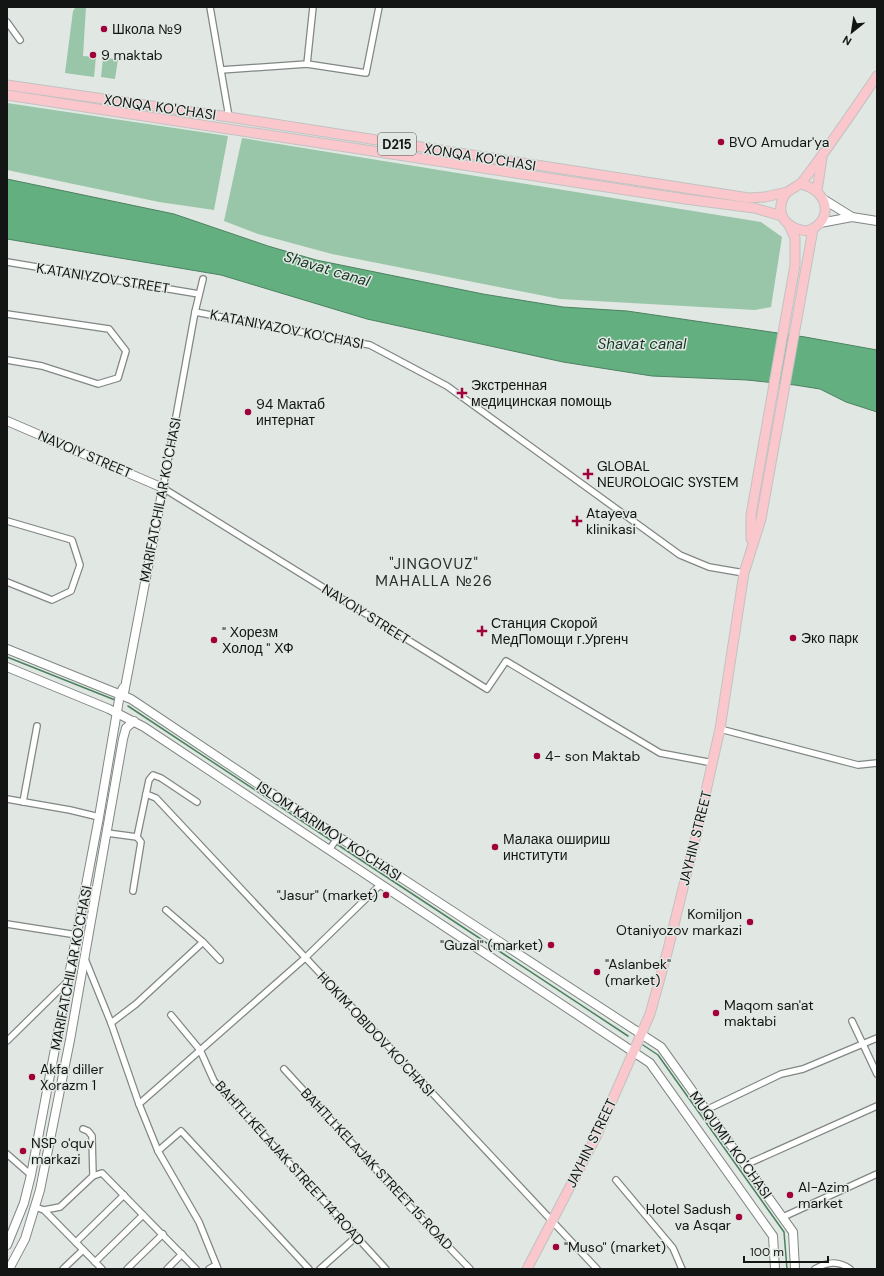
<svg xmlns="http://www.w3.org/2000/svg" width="884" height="1276" font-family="'DM Sans',sans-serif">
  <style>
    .green { fill: #99c5a8 }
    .water { fill: #64af80; stroke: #4c8160 }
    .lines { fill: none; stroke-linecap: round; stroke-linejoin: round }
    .stream { stroke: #4c8160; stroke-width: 1.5 }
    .street-casing { stroke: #818782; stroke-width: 8 }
    .secondary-casing { stroke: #818782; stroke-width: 10 }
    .primary-casing { stroke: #c2c2c2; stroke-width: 11 }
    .street { stroke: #fff; stroke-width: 5.5 }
    .secondary { stroke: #fff; stroke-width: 8 }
    .primary { stroke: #fac7cd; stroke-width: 9 }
    .poi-dot { fill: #a1013a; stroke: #e1e8e3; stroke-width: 1.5 }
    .labels { text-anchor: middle; stroke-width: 3; stroke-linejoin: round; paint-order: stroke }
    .shield { fill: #e1e8e3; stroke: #515452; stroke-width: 1 }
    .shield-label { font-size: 13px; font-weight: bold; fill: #131514 }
    .poi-label { font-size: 14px; fill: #131514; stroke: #e1e8e3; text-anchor: start }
    .street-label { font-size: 14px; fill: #131514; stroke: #e1e8e3 }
    .water-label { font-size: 15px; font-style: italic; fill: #143522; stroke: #e1e8e3 }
    .neighbourhood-label { font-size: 15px; letter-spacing: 1px; fill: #282d2a; stroke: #e1e8e3 }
  </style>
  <rect width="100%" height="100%" fill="#e1e8e3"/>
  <g class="green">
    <polygon points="76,7 86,7 83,56 96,57 94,77 65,73 73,11"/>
    <polygon points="103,58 118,59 115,79 101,77"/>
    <polygon points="7,103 228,136 214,210 159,202 7,170"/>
    <polygon points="242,138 761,222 782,237 771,307 755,310 560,299 332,254 258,234 224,221"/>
  </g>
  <polygon class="water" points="7,179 174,214 268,246 316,260 483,294 563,307 627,311 805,337 877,350 877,412 846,402 820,389 795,385 747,380 652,376 563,362 367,319 221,275 7,239"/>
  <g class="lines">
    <g class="stream">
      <polyline points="7,657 115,700"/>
      <polyline points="128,706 332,841"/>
      <polyline points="335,843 628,1036"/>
      <polyline points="643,1045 658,1055 784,1232 787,1269"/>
    </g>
    <g class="street-casing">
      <g id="street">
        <polyline points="210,7 229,117"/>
        <polyline points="7,22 20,40"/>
        <polyline points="307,64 313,7"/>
        <polyline points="221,70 307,64 366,73 379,7"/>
        <polyline points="7,262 199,294"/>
        <polyline points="203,279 195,312 163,488 487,689 506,661 660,753 713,763"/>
        <polyline points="195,312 370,345 447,386 680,555 709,567 744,573"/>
        <polyline points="7,314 109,329 126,351 118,378 98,384 42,366 7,360"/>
        <polyline points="7,521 72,540 80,565 71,591 52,600 7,582"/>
        <polyline points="720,729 858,765 877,763"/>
        <polyline points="146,794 156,798 597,1269"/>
        <polyline points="7,799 70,810 99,817"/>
        <polyline points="23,802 37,726"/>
        <polyline points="107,833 137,837 149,780 153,775 161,778 197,802"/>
        <polyline points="329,850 338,837"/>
        <polyline points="133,891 141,842 137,837"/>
        <polyline points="166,910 203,942 220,960"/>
        <polyline points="7,924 77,935"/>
        <polyline points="85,959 111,1023 139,1104 158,1151 199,1222 218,1269"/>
        <polyline points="171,1015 200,1050 214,1081 386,1269"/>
        <polyline points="852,1021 877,1074"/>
        <polyline points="111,1023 136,1004 203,942"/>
        <polyline points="7,1041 68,981"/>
        <polyline points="284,1069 414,1211 470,1269"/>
        <polyline points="139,1104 305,958 380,885"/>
        <polyline points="706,1110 781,1074 803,1069 877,1038"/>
        <polyline points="83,1129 88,1131 92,1136 93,1176"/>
        <polyline points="158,1151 181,1131 309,1269"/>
        <polyline points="7,1154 31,1175"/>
        <polyline points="745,1165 877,1106"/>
        <polyline points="616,1180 673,1248 682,1269"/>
        <polyline points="35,1207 44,1210 102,1269"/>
        <polyline points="44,1210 60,1207 93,1176 102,1173 196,1269"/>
        <polyline points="783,1217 877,1174"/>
        <polyline points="76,1242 124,1195"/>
        <polyline points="95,1262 143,1215"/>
        <polyline points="63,1269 83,1250"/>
        <polyline points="127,1269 163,1234"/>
        <polyline points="167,1269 182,1254"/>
        <polyline points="209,1269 216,1265"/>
        <polyline points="320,1269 356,1237"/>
        <path d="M815 1269C827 1262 838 1260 850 1269"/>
      </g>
    </g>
    <g class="secondary-casing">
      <g id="secondary">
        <polyline points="823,199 852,217"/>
        <polyline points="820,223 852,217 877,221"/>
        <polyline points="7,421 163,488 124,693"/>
        <polyline points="7,649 131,699 288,804 661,1047 793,1232 795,1269"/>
        <polyline points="7,667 109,709 144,727 650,1063 773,1236 775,1269"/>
        <polyline points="7,1245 24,1203 31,1175 99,817 120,694 123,688"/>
        <polyline points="9,1269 25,1239 40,1190 70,1040 123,739 126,728 134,721"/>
      </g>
    </g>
    <g class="primary-casing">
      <g id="primary">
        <polyline points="7,85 229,117 749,198 765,197 787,192"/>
        <polyline points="7,95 685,199 754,208 782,216"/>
        <path d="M800 184C828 189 836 221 807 231 792 230 776 219 782 201 785 189 796 189 803 181 829 147 853 111 877 76"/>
        <polyline points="817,191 822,158"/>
        <polyline points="751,539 751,515 795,265 795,238 789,225"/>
        <polyline points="527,1269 596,1137 650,1014 667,953 694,844 720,729 744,573 761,519 813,229"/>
      </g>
    </g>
    <use href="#street" class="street"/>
    <use href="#secondary" class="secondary"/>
    <use href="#primary" class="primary"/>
  </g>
  <g class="poi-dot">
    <circle cx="104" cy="29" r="4"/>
    <circle cx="93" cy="55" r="4"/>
    <circle cx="721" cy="142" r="4"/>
    <path d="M460 387h4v4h4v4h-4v4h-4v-4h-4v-4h4z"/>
    <circle cx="248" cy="412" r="4"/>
    <path d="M586 468h4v4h4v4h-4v4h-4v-4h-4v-4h4z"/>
    <path d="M575 515h4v4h4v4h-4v4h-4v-4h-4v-4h4z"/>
    <path d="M480 625h4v4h4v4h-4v4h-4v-4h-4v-4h4z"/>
    <circle cx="793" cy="638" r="4"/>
    <circle cx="214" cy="640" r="4"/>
    <circle cx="537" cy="756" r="4"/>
    <circle cx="495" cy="847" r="4"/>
    <circle cx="386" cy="895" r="4"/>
    <circle cx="750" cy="922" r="4"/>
    <circle cx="551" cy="945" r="4"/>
    <circle cx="597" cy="972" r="4"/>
    <circle cx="716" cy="1013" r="4"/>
    <circle cx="32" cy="1077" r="4"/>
    <circle cx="23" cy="1151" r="4"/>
    <circle cx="790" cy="1195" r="4"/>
    <circle cx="739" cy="1217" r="4"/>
    <circle cx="556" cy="1247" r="4"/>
  </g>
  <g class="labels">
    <rect class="shield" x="378" y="133" width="38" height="22" rx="3"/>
    <g class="shield-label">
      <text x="397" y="149">D215</text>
    </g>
    <g class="poi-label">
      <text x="112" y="34">Школа №9</text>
      <text x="101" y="60">9 maktab</text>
      <text x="729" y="147">BVO Amudar'ya</text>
      <text x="471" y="390">Экстренная<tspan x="471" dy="16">медицинская помощь</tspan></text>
      <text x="256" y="409">94 Мактаб<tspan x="256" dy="16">интернат</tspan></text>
      <text x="597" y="471">GLOBAL<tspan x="597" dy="16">NEUROLOGIC SYSTEM</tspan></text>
      <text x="586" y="518">Atayeva<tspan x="586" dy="16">klinikasi</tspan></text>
      <text x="491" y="628">Станция Скорой<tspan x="491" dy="16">МедПомощи г.Ургенч</tspan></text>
      <text x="222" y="637">" Хорезм<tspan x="222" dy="16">Холод " ХФ</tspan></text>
      <text x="801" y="643">Эко парк</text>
      <text x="545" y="761">4- son Maktab</text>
      <text x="503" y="844">Малака ошириш<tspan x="503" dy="16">институти</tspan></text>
      <text x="378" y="900" text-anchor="end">"Jasur" (market)</text>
      <text x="742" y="919" text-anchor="end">Komiljon<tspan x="742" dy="16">Otaniyozov markazi</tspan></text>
      <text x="543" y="950" text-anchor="end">"Guzal" (market)</text>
      <text x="605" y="969">"Aslanbek"<tspan x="605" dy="16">(market)</tspan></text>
      <text x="724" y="1010">Maqom san'at<tspan x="724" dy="16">maktabi</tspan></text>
      <text x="40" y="1074">Akfa diller<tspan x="40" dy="16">Xorazm 1</tspan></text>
      <text x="31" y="1148">NSP o'quv<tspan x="31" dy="16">markazi</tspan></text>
      <text x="798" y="1192">Al-Azim<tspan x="798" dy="16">market</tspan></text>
      <text x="731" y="1214" text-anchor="end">Hotel Sadush<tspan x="731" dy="16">va Asqar</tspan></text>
      <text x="564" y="1252">"Muso" (market)</text>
    </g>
    <g class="street-label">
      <text transform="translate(160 107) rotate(8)" y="5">XONQA KO'CHASI</text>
      <text transform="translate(480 157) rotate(9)" y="5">XONQA KO'CHASI</text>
      <text transform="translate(103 278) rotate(9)" y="5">K.ATANIYZOV STREET</text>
      <text transform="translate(287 329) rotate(11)" y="5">K.ATANIYAZOV KO'CHASI</text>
      <text transform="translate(85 454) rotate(23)" y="5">NAVOIY STREET</text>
      <text transform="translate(160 500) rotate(-79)" y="5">MARIFATCHILAR KO'CHASI</text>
      <text transform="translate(366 614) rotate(32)" y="5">NAVOIY STREET</text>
      <text transform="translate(329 831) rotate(33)" y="5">ISLOM KARIMOV KO'CHASI</text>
      <text transform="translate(695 838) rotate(-76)" y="5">JAYHIN STREET</text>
      <text transform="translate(71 968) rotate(-79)" y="5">MARIFATCHILAR KO'CHASI</text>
      <text transform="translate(376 1034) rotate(47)" y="5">HOKIM OBIDOV KO'CHASI</text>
      <text transform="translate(591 1143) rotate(-64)" y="5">JAYHIN STREET</text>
      <text transform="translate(731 1145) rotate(54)" y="5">MUQUMIY KO'CHASI</text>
      <text transform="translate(290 1163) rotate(48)" y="5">BAHTLI KELAJAK STREET 14 ROAD</text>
      <text transform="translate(377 1169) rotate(47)" y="5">BAHTLI KELAJAK STREET 15 ROAD</text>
    </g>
    <g class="water-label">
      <text transform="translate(327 269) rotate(17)" y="5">Shavat canal</text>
      <text x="642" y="349">Shavat canal</text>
    </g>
    <g class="neighbourhood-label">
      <text x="434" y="569">"JINGOVUZ"<tspan x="434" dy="17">MAHALLA №26</tspan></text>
    </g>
  </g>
  <rect width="884" height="1276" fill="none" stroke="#131514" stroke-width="16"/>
  <g transform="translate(852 32) rotate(210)" stroke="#e1e8e3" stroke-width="3" paint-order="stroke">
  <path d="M0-3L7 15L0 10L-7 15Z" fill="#131514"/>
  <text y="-6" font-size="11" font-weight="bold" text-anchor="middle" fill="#131514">N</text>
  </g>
  <path d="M744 1256v6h84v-6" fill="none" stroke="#131514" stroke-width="2"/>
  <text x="750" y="1256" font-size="12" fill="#131514" stroke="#e1e8e3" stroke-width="3" paint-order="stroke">100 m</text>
</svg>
